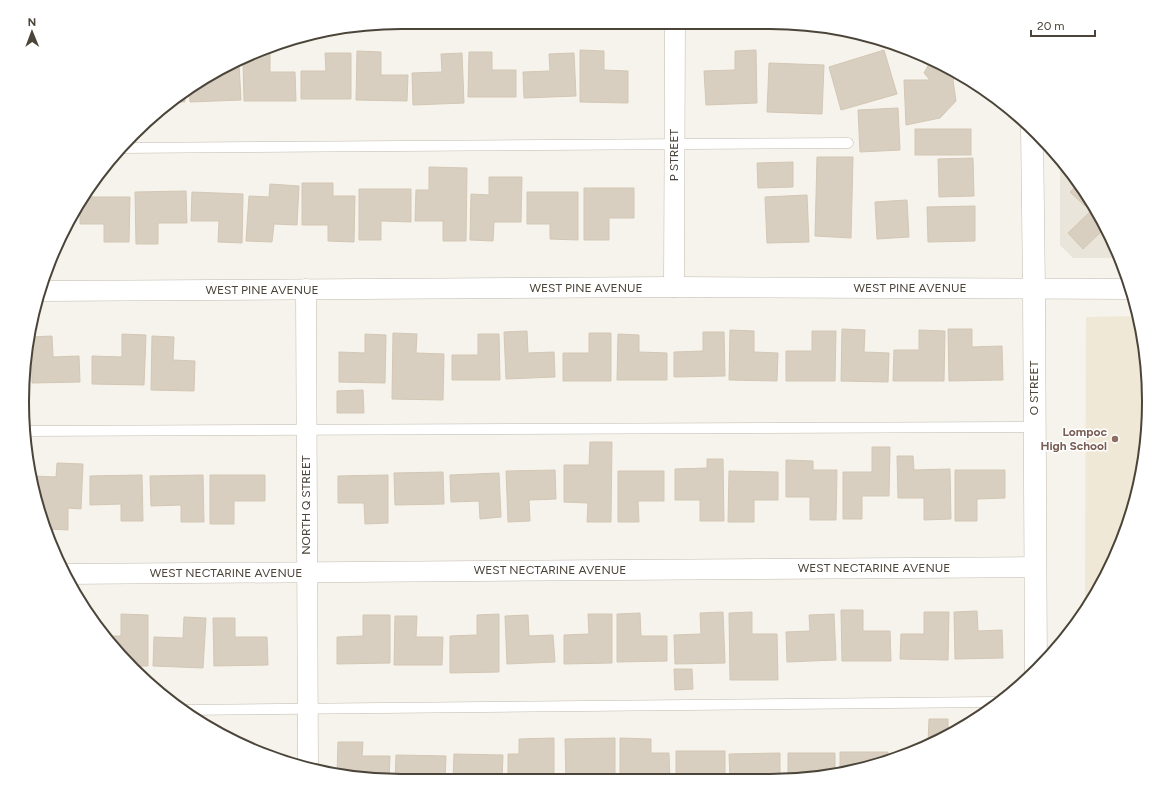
<svg xmlns="http://www.w3.org/2000/svg" width="1171" height="803" font-family="Figtree,sans-serif">
  <style>
    .residential { fill: #eae5da }
    .education { fill: #efe8d6 }
    .building { fill: #d8cfc1; stroke: #d3c7b4 }
    .lines { fill: none; stroke-linecap: round; stroke-linejoin: round }
    .service-casing { stroke: #c2bbae; stroke-width: 11 }
    .minor-casing { stroke: #c2bbae; stroke-width: 21 }
    .tertiary-casing { stroke: #c2bbae; stroke-width: 23 }
    .service { stroke: #fff; stroke-width: 10 }
    .minor { stroke: #fff; stroke-width: 20 }
    .tertiary { stroke: #fff; stroke-width: 22 }
    .education-dot { fill: #8d6e63; stroke: #fff; stroke-width: 1.5 }
    .labels { text-anchor: middle; stroke-width: 3; stroke-linejoin: round; paint-order: stroke }
    .street-label { font-size: 12px; fill: #4b4439; stroke: #fff }
    .education-label { font-size: 12px; font-weight: bold; fill: #785e54; stroke: #fff; text-anchor: end }
    .rim { fill: none; stroke: #4b4439; stroke-width: 2 }
  </style>
  <rect width="100%" height="100%" fill="#f6f3ec"/>
  <polygon class="residential" points="1060,160 1085,191 1121,258 1073,258 1060,245"/>
  <polygon class="education" points="1138,316 1142,328 1149,402 1142,476 1120,547 1085,613 1086,317"/>
  <g class="building">
    <polygon points="580,50 604,51 604,70 628,71 628,103 580,102"/>
    <polygon points="756,50 757,103 706,105 704,71 735,70 735,51"/>
    <polygon points="884,50 897,94 841,110 829,67"/>
    <polygon points="357,51 381,52 381,75 408,75 407,101 356,100"/>
    <polygon points="265,52 270,52 270,72 295,72 296,101 244,101 243,62"/>
    <polygon points="469,52 492,52 492,70 516,70 516,97 468,97"/>
    <polygon points="325,53 351,53 351,99 301,99 301,71 326,71"/>
    <polygon points="462,53 464,103 413,105 412,73 442,72 441,54"/>
    <polygon points="574,53 576,96 524,98 523,72 550,71 549,54"/>
    <polygon points="930,62 958,72 953,80 956,101 940,118 906,125 904,80 930,80 924,73"/>
    <polygon points="769,63 824,65 822,114 767,112"/>
    <polygon points="239,64 241,100 190,102 189,87 191,86"/>
    <polygon points="185,91 185,102 172,102"/>
    <polygon points="898,108 900,150 860,152 858,110"/>
    <rect x="915" y="129" width="56" height="26"/>
    <polygon points="817,157 853,157 851,238 815,236"/>
    <polygon points="973,158 974,196 939,197 938,159"/>
    <polygon points="793,162 793,187 758,188 757,163"/>
    <polygon points="429,167 467,168 466,241 443,241 443,221 415,221 416,190 429,190"/>
    <polygon points="489,177 522,177 521,222 494,222 493,241 470,240 471,194 489,195"/>
    <polygon points="302,183 333,183 333,196 355,196 354,242 328,241 328,225 302,225"/>
    <polygon points="1079,183 1085,191 1090,201 1085,206 1070,192"/>
    <polygon points="270,184 299,186 297,225 274,224 272,242 246,241 249,196 269,197"/>
    <polygon points="584,188 634,188 634,218 609,218 609,240 584,240"/>
    <polygon points="359,189 411,189 411,222 381,221 381,240 359,240"/>
    <polygon points="186,191 187,223 158,223 158,244 136,244 135,192"/>
    <polygon points="192,192 243,194 242,243 218,242 219,221 191,221"/>
    <polygon points="527,192 578,192 578,240 550,239 550,224 527,224"/>
    <polygon points="807,195 809,242 767,243 765,197"/>
    <polygon points="88,197 130,197 129,242 104,242 104,224 80,224 80,209"/>
    <polygon points="907,200 909,237 877,239 875,202"/>
    <polygon points="975,206 975,241 928,242 927,207"/>
    <polygon points="1094,208 1105,228 1083,249 1068,233"/>
    <polygon points="842,329 865,330 864,352 889,353 888,382 841,381"/>
    <polygon points="948,329 972,329 972,347 1002,346 1003,380 949,381"/>
    <polygon points="730,330 754,331 754,352 778,353 777,381 729,380"/>
    <polygon points="919,330 945,331 944,381 893,381 894,350 919,350"/>
    <polygon points="527,331 528,353 554,352 555,377 506,379 504,332"/>
    <polygon points="812,331 836,331 835,381 786,381 786,351 812,351"/>
    <polygon points="703,332 724,332 725,376 674,377 674,352 703,351"/>
    <polygon points="393,333 417,334 416,353 444,354 443,400 392,399"/>
    <polygon points="589,333 611,333 611,381 563,381 563,353 589,353"/>
    <polygon points="122,334 146,335 144,385 92,384 92,356 122,357"/>
    <polygon points="365,334 386,335 385,383 339,382 339,352 365,353"/>
    <polygon points="478,334 499,334 500,380 452,380 452,355 478,355"/>
    <polygon points="618,334 639,335 639,352 667,353 667,380 617,380"/>
    <polygon points="52,336 53,357 79,356 80,382 32,383 31,337"/>
    <polygon points="152,336 174,337 173,360 195,361 194,391 151,390"/>
    <polygon points="363,390 364,413 337,413 337,391"/>
    <polygon points="590,442 612,442 611,522 587,522 588,503 564,502 564,465 589,465"/>
    <polygon points="872,447 890,447 889,496 862,496 862,519 843,519 843,472 872,472"/>
    <polygon points="897,456 913,456 914,470 950,469 951,519 924,520 924,498 898,498"/>
    <polygon points="707,459 723,459 724,521 700,521 700,500 675,500 675,469 707,468"/>
    <polygon points="786,460 813,461 813,470 837,470 836,520 810,520 810,497 786,497"/>
    <polygon points="57,463 83,464 81,509 68,508 68,530 48,529 34,488 34,476 56,477"/>
    <polygon points="555,470 556,499 529,500 530,521 508,522 506,471"/>
    <polygon points="955,470 1005,470 1005,498 977,499 977,521 955,521"/>
    <polygon points="618,471 664,471 664,501 638,501 639,522 618,522"/>
    <polygon points="729,471 778,472 778,500 754,500 754,522 728,522"/>
    <polygon points="443,472 444,504 395,505 394,473"/>
    <polygon points="499,473 501,517 480,519 479,501 451,502 450,475"/>
    <polygon points="142,475 143,521 121,521 121,504 90,505 90,476"/>
    <polygon points="203,475 204,522 181,522 181,505 151,506 150,476"/>
    <polygon points="210,475 265,475 265,501 234,501 234,524 210,524"/>
    <polygon points="388,475 388,523 365,524 364,503 338,503 338,476"/>
    <polygon points="841,610 863,610 863,631 890,631 891,661 842,661"/>
    <polygon points="977,611 978,631 1002,630 1003,658 955,659 954,612"/>
    <polygon points="723,612 725,663 675,664 674,635 701,634 700,613"/>
    <polygon points="752,612 752,634 777,634 778,680 730,680 729,613"/>
    <polygon points="924,612 949,612 948,660 900,659 901,634 924,634"/>
    <polygon points="640,613 641,636 667,636 667,661 617,662 617,614"/>
    <polygon points="121,614 148,615 148,666 130,666 109,636 121,636"/>
    <polygon points="499,614 499,672 450,673 450,636 477,635 477,615"/>
    <polygon points="588,614 612,614 612,663 564,664 564,635 589,634"/>
    <polygon points="834,614 836,660 787,662 786,632 810,631 809,615"/>
    <polygon points="363,615 390,615 390,663 337,664 337,637 363,636"/>
    <polygon points="528,615 529,636 553,635 555,662 507,664 505,616"/>
    <polygon points="395,616 417,616 416,637 443,637 442,665 394,665"/>
    <polygon points="184,617 206,618 203,668 153,666 154,637 183,638"/>
    <polygon points="213,618 235,618 235,637 267,637 268,665 214,666"/>
    <polygon points="674,669 692,669 693,689 675,690"/>
    <polygon points="929,719 948,719 948,735 938,742 933,743 928,743"/>
    <polygon points="554,738 554,779 508,781 508,754 519,754 519,739"/>
    <polygon points="615,738 615,781 566,781 565,739"/>
    <polygon points="620,738 651,739 651,753 669,753 670,781 620,781"/>
    <polygon points="338,742 363,742 362,756 390,756 389,780 337,775"/>
    <rect x="676" y="751" width="49" height="30"/>
    <polygon points="840,752 888,752 888,758 840,774"/>
    <polygon points="780,753 780,779 754,779 754,781 730,781 729,754"/>
    <polygon points="788,753 835,753 835,775 788,779"/>
    <polygon points="454,754 503,755 502,781 453,780"/>
    <polygon points="396,755 446,756 445,781 395,780"/>
  </g>
  <g class="lines">
    <g class="service-casing">
      <g id="service">
        <polyline points="120,148 848,143"/>
        <polyline points="28,431 1035,427"/>
        <polyline points="182,710 994,702"/>
      </g>
    </g>
    <g class="minor-casing">
      <g id="minor">
        <polyline points="674,287 675,22"/>
        <polyline points="306,289 308,768"/>
        <polyline points="42,291 674,287 1130,289"/>
        <polyline points="65,574 1036,567"/>
      </g>
    </g>
    <g class="tertiary-casing">
      <polyline id="tertiary" points="1032,129 1034,289 1036,672"/>
    </g>
    <use href="#service" class="service"/>
    <use href="#minor" class="minor"/>
    <use href="#tertiary" class="tertiary"/>
  </g>
  <circle class="education-dot" cx="1115" cy="439" r="4"/>
  <g class="labels">
    <g class="street-label">
      <text transform="translate(674 155) rotate(-90)" y="4">P STREET</text>
      <text x="586" y="292">WEST PINE AVENUE</text>
      <text x="910" y="292">WEST PINE AVENUE</text>
      <text x="262" y="294">WEST PINE AVENUE</text>
      <text transform="translate(1034 388) rotate(-90)" y="4">O STREET</text>
      <text transform="translate(306 505) rotate(-90)" y="4">NORTH Q STREET</text>
      <text x="874" y="572">WEST NECTARINE AVENUE</text>
      <text x="550" y="574">WEST NECTARINE AVENUE</text>
      <text x="226" y="577">WEST NECTARINE AVENUE</text>
    </g>
    <g class="education-label">
      <text x="1107" y="436">Lompoc<tspan x="1107" dy="14">High School</tspan></text>
    </g>
  </g>
  <path d="M0 0H1171V803H0ZM401 29H770A372 372 0 0 1 1142 401V402A372 372 0 0 1 770 774H401A372 372 0 0 1 29 402V401A372 372 0 0 1 401 29Z" fill="#fff" fill-rule="evenodd"/>
  <path class="rim" d="M401 29H770A372 372 0 0 1 1142 401V402A372 372 0 0 1 770 774H401A372 372 0 0 1 29 402V401A372 372 0 0 1 401 29Z"/>
  <g transform="translate(32 32) rotate(359)" stroke="#ffffff" stroke-width="3" paint-order="stroke">
  <path d="M0-3L7 15L0 10L-7 15Z" fill="#4b4439"/>
  <text y="-6" font-size="11" font-weight="bold" text-anchor="middle" fill="#4b4439">N</text>
  </g>
  <path d="M1031 30v6h64v-6" fill="none" stroke="#4b4439" stroke-width="2"/>
  <text x="1037" y="30" font-size="12" fill="#4b4439" stroke="#ffffff" stroke-width="3" paint-order="stroke">20 m</text>
</svg>
